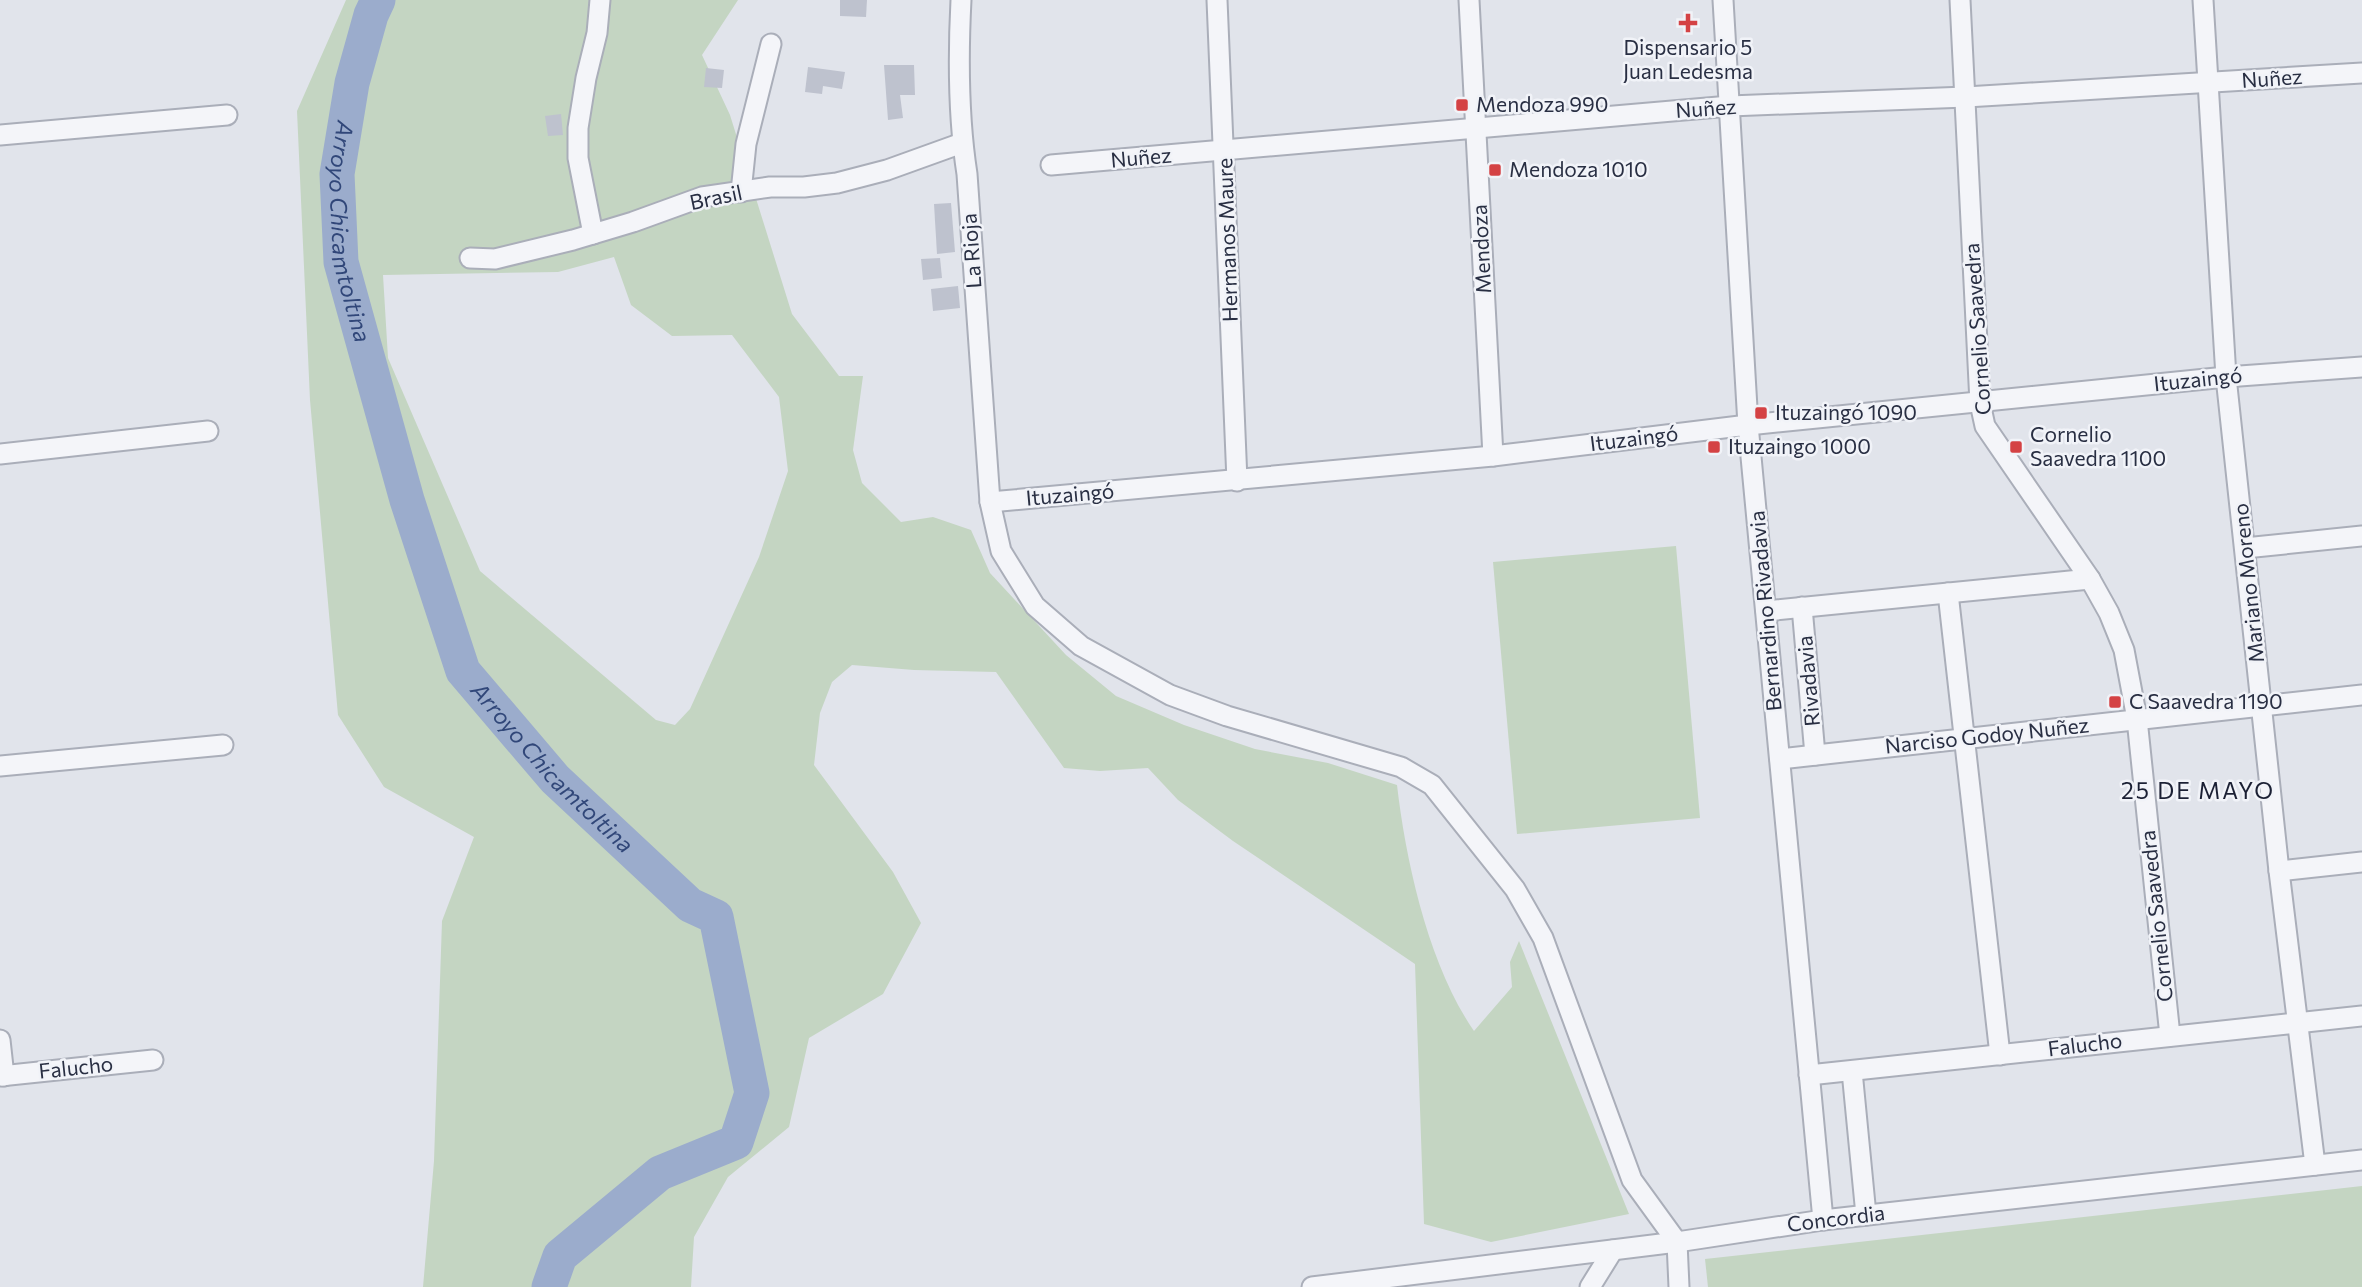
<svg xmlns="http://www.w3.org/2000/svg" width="2362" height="1287" font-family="Commissioner,sans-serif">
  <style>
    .green { fill: #c4d5c2; fill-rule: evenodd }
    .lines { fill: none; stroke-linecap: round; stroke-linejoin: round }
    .river { stroke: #9baccc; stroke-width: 35 }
    .building { fill: #bec2ce }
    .minor-casing { stroke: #aaaeb9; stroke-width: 23 }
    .minor { stroke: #f4f5f9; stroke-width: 19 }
    .poi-dot { fill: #d44244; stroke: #f1f3f8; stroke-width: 2.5 }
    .labels { text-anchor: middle; stroke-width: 5; stroke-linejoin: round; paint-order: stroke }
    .poi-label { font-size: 21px; fill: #292f43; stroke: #f1f3f8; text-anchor: start }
    .street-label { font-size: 21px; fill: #292f43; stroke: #f1f3f8 }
    .water-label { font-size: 23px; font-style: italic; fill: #314779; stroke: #f1f3f8 }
    .neighbourhood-label { font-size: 23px; letter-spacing: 2px; fill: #1b2034; stroke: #f1f3f8 }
  </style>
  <rect width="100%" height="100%" fill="#e1e4eb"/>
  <g class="green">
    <path d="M346 0H738L702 55 730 115 792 314 839 376H863L853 450 862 483 901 522 933 517 971 530 990 573 1066 655 1116 696 1184 725 1255 749 1328 763 1397 785C1406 863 1429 966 1474 1031L1512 987 1510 962 1519 941 1629 1214 1491 1242 1424 1224 1415 964 1233 841 1178 800 1148 768 1100 771 1064 768 996 672 914 670 852 665 832 682 820 713 814 765 893 872 921 923 883 994 809 1038 789 1127 728 1177 694 1237 691 1287H423L434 1161 442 921 474 837 384 787 338 715 310 400 297 111ZM614 257 631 305 672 336 732 335 779 397 788 471 759 557 690 709 675 725 656 720 480 571 388 358 383 275 558 272Z"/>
    <polygon points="1676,546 1700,818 1517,834 1493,562"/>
    <polygon points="2362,1186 2362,1287 1708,1287 1705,1259"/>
  </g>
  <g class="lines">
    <path class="river" id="s1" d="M378 0 371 15 352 83 337 174 341 262 407 500 463 671 555 779 690 905 716 917 752 1093 736 1142 660 1173 560 1256 549 1287"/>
  </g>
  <g class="building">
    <polygon points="840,0 867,0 866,17 840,16"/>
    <polygon points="884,65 914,65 915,95 900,95 903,118 888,120"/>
    <polygon points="808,67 845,72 842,89 823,86 822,94 805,92"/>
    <polygon points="706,68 724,70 722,88 704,87"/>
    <polygon points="561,114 563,135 548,136 545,116"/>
    <polygon points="951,203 955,252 937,254 934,204"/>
    <polygon points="940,258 942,278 923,280 921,259"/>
    <polygon points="958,286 960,308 933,311 931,289"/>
  </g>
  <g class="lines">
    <g class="minor-casing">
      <g id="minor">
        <path d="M961 0C958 58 958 116 967 174L990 502 1001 551 1035 606 1081 646 1170 695 1227 716 1401 767 1432 785 1515 889 1543 938 1632 1180 1677 1242 1679 1287"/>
        <polyline points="1217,0 1237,481"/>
        <polyline points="1469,0 1493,456"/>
        <polyline points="1723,0 1748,425 1823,1220"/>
        <polyline points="1960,0 1980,403 1985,426 2090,579 2109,613 2124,650 2137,719 2170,1036"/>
        <polyline points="2203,0 2226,377 2279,871 2315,1165"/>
        <polyline points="0,135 227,115"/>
        <polyline points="1051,165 1730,106 1966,97 2362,73"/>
        <polyline points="741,192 746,144 771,44"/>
        <polyline points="593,234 578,158 578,128 586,78 597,33 600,0"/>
        <polyline points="470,258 495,259 573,240 633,222 702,197 770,187 804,187 837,183 887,170 962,143"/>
        <polyline points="0,454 208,431"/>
        <polyline points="990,502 1493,456 1748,425 2226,377 2362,367"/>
        <polyline points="2245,548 2362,536"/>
        <polyline points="1948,593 2000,1055"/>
        <polyline points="1802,607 1815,755"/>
        <polyline points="1766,611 2090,579"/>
        <polyline points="1780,759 2362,695"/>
        <polyline points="0,766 223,745"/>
        <polyline points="2279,871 2362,862"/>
        <polyline points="0,1040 4,1076"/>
        <polyline points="1852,1071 1866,1215"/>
        <polyline points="1809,1075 2362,1016"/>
        <polyline points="0,1076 153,1060"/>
        <polyline points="1312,1287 1677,1242 1823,1220 2362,1160"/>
        <polyline points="1590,1287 1613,1250"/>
      </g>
    </g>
    <use href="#minor" class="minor"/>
  </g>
  <g class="poi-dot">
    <path d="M1684.5 12.5h7v7h7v7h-7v7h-7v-7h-7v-7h7z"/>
    <rect x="1455" y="98" width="14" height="14" rx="3.5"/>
    <rect x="1488" y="163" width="14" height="14" rx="3.5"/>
    <rect x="1754" y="406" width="14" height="14" rx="3.5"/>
    <rect x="1707" y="440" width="14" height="14" rx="3.5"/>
    <rect x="2009" y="440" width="14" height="14" rx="3.5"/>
    <rect x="2108" y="695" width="14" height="14" rx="3.5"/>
  </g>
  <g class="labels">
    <g class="poi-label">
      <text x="1688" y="55" text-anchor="middle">Dispensario 5<tspan x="1688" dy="24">Juan Ledesma</tspan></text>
      <text x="1476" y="112">Mendoza 990</text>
      <text x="1509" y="177">Mendoza 1010</text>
      <text x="1775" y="420">Ituzaingó 1090</text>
      <text x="2030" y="442">Cornelio<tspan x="2030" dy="24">Saavedra 1100</tspan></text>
      <text x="1728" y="454">Ituzaingo 1000</text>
      <text x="2129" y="709">C Saavedra 1190</text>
    </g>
    <g class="street-label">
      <text transform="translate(2272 79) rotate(-4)" y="7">Nuñez</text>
      <text transform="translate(1706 109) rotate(-4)" y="7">Nuñez</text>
      <text transform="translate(1141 158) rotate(-5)" y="7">Nuñez</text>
      <text transform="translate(716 198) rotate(-12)" y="7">Brasil</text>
      <text transform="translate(1228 240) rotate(-92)" y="7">Hermanos Maure</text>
      <text transform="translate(1482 249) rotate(-93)" y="7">Mendoza</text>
      <text transform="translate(972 251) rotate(-94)" y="7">La Rioja</text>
      <text transform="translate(1978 329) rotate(-94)" y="7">Cornelio Saavedra</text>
      <text transform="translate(2198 380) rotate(-6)" y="7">Ituzaingó</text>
      <text transform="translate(1634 439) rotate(-7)" y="7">Ituzaingó</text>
      <text transform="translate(1070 495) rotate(-5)" y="7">Ituzaingó</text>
      <text transform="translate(2249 583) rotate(-96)" y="7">Mariano Moreno</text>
      <text transform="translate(1766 611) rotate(-95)" y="7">Bernardino Rivadavia</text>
      <text transform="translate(1809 681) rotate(-95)" y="7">Rivadavia</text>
      <text transform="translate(1987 736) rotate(-6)" y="7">Narciso Godoy Nuñez</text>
      <text transform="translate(2157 916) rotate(-96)" y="7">Cornelio Saavedra</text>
      <text transform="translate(2085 1045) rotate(-7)" y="7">Falucho</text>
      <text transform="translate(76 1068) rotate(-6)" y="7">Falucho</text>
      <text transform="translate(1836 1219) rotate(-7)" y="7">Concordia</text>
    </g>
    <g class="water-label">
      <text dy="8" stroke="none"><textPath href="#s1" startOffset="238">Arroyo Chicamtoltina</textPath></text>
      <text dy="8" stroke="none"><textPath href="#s1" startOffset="826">Arroyo Chicamtoltina</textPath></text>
    </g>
    <g class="neighbourhood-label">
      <text x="2198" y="799">25 DE MAYO</text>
    </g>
  </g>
</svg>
